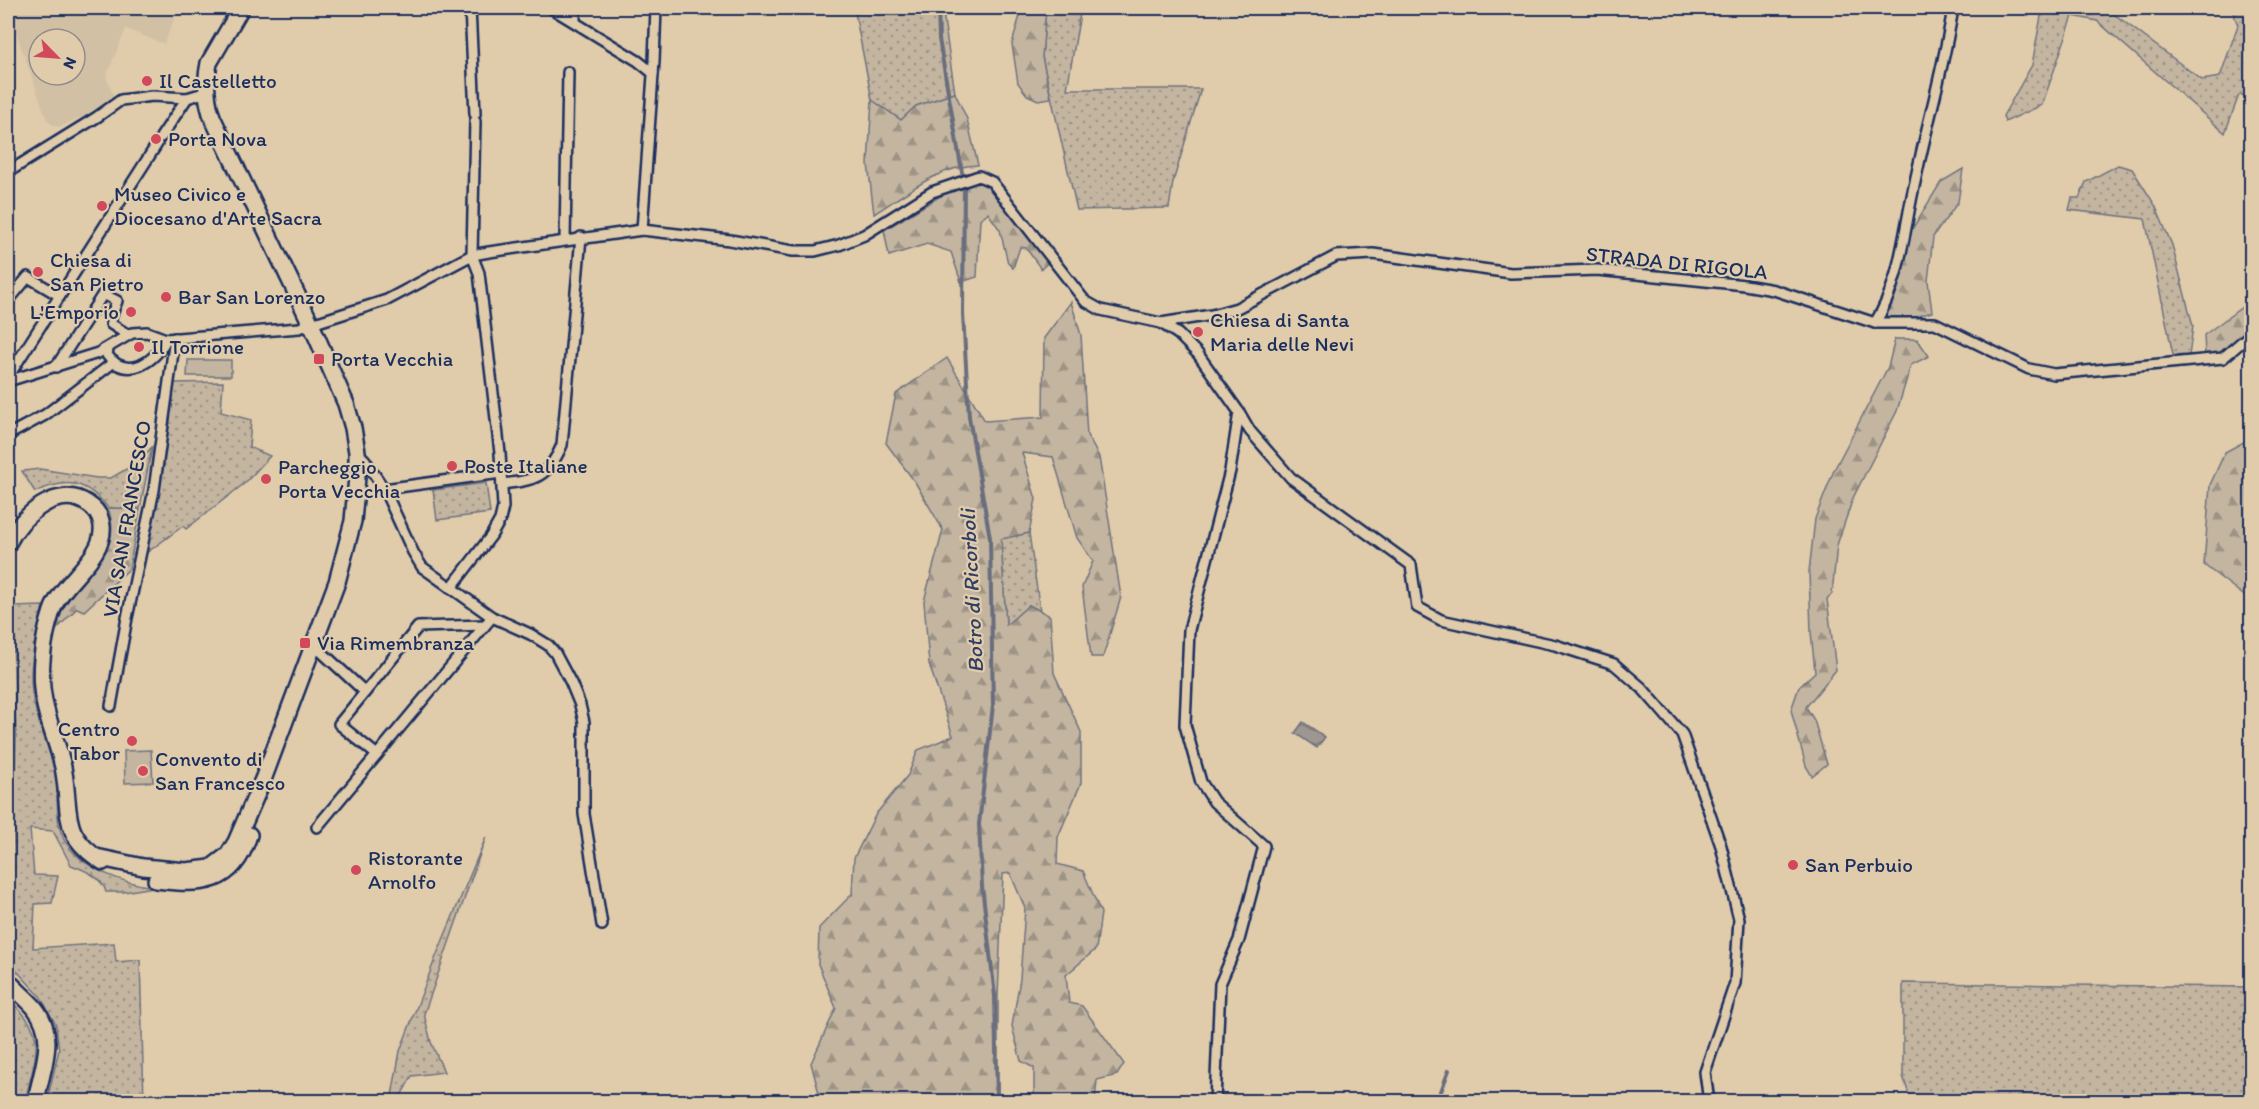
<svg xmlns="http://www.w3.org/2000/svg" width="2259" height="1109" font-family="Itim,sans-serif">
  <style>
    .built { fill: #d2c0a5; fill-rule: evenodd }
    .grass { fill: url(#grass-dots); stroke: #6f727f; stroke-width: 1.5 }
    .forest { fill: url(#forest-firs); stroke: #6f727f; stroke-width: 1.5 }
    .garden { fill: #c3b5a0; stroke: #6f727f; stroke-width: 1.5 }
    .water { fill: url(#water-waves); stroke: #696d7d; stroke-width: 1.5 }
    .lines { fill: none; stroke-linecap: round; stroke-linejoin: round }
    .stream { stroke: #696d7d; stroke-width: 4 }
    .street-casing { stroke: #1b2f5e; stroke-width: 14 }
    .primary-casing { stroke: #1b2f5e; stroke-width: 20 }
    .street { stroke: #e0ccab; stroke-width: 9 }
    .primary { stroke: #e0ccab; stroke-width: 15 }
    .poi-dot { fill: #d1495b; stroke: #e0ccab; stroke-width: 2 }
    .labels { text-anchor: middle; stroke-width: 4.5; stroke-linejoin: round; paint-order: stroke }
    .poi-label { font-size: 21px; fill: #1b2f5e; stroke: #e0ccab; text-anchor: start }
    .street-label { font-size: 21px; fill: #1b2f5e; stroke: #e0ccab }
    .water-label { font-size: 22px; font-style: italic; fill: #2e3e66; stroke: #e0ccab }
  </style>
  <defs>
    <pattern id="grass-dots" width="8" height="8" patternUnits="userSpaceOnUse" patternTransform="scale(1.5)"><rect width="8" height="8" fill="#c3b5a0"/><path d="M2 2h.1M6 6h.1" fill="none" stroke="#9e9486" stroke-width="1.8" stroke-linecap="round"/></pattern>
    <pattern id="forest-firs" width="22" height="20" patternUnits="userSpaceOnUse" patternTransform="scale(1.5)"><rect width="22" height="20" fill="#c3b5a0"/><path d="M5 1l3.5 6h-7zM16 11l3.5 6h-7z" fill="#9e9486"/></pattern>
    <pattern id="water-waves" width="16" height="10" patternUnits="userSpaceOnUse" patternTransform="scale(1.5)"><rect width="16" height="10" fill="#9d9691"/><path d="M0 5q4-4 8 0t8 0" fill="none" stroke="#7f7b7a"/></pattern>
  </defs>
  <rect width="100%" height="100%" fill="#e0ccab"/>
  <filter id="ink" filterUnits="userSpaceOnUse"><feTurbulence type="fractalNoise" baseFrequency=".0167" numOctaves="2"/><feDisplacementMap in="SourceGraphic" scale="12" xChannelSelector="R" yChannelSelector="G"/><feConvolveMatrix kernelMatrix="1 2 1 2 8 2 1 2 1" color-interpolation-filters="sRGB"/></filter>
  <g filter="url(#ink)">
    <path class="built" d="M11 8H179L164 44 126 29 106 77 115 98 85 116 59 127 53 125 47 120 10 16ZM39 39H75V75H39Z"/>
    <g class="grass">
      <polygon points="854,8 944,8 944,20 955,93 916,106 901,120 872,100"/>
      <polygon points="1046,8 1081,8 1067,89 1201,89 1173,182 1169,208 1077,210 1042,57"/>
      <polygon points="2047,8 2106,8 2202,80 2220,77 2238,25 2231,8 2251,8 2251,95 2239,95 2225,133 2097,21 2073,16 2042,105 2005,122 2003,116 2032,65 2041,16"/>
      <polygon points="2118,165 2132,169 2155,205 2172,245 2193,326 2189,356 2173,355 2145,219 2069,210 2072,198 2079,198 2086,182"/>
      <polygon points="223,382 221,412 251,420 249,447 270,456 245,483 186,529 183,526 145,554 160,476 173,383"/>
      <path d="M152 447 140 509 108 508C86 480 67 478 35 492L22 471 40 469 97 478H111L137 463Z"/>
      <polygon points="486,483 490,513 437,520 433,490"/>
      <polygon points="1029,533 1040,611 1029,605 1006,626 1001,539"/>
      <path d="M43 606C37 634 28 664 32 692 36 722 52 750 56 780 59 801 54 824 66 843 85 870 123 883 154 887L124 892H106C102 877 85 870 71 865L53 831 30 829 34 875 58 876 52 903 35 904 33 948 114 943 116 962 140 960 144 1101H47L59 1050 56 1025 40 996 16 970 9 957 16 734 12 607Z"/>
      <polygon points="486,837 424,1014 431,1042 444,1072 412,1076 398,1101 391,1101 400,1051 435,959"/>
      <polygon points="1903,983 2251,987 2251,1101 1911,1101 1903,1076"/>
      <path d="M8 998C14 1005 22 1011 27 1019 46 1042 30 1076 25 1101H8Z"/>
    </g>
    <g class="forest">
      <polygon points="1022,8 1046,8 1042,57 1051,98 1038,100 1027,95 1018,83 1012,44"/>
      <path d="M955 93 967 119 978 165C938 166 906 194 874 214L868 164 872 100 901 120 916 106Z"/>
      <polygon points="1963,169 1958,202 1933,237 1928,281 1932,312 1905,320 1883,318 1897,289 1909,234 1941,182"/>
      <polygon points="977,182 986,185 1051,260 1041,269 1026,248 1020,247 1013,268 1008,263 1000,230 988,213 980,219 977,277 961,282 951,252 927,244 889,256 884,230 947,192"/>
      <polygon points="2251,287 2251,327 2221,356 2205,354 2204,335 2242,307"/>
      <polygon points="1071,302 1081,335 1087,435 1099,457 1121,597 1103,657 1091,657 1082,587 1093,561 1077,538 1053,457 1022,453 1036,499 1029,533 1001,539 1006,625 1029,605 1050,616 1054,673 1081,732 1081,783 1058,837 1057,864 1083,871 1101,913 1096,949 1066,975 1069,1003 1082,1006 1124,1064 1117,1075 1097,1080 1095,1101 1034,1101 1034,1068 1021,1061 1012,1026 1020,979 1025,908 1010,873 1003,874 998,996 998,1101 821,1101 811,1063 836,1008 818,964 819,928 852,894 854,858 876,814 908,775 918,750 953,736 929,664 924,601 943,530 915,482 886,443 896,394 947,358 985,421 1043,417 1044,338"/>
      <polygon points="1895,339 1917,339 1929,356 1911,365 1897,411 1853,498 1837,545 1832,594 1827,599 1836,670 1806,707 1814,720 1827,764 1812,776 1806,766 1791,710 1799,687 1815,672 1811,632 1809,572 1815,519 1834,470 1888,367"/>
      <polygon points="2251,438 2251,601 2204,565 2210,485 2225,452"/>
      <path d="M108 508 140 509 129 569 84 611 77 608 56 630C59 619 62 608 69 599 90 568 123 550 108 508Z"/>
    </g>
    <g class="garden">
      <polygon points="188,360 231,360 231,376 187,376"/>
      <polygon points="151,750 153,782 125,783 124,751"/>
    </g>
    <polygon class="water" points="1303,722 1325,737 1317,748 1295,733"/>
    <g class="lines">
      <g class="stream">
        <polyline points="938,8 939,39 964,184 963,314 969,417 990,538 993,706 979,824 982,886 995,996 997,1102"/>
        <polyline points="1437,1102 1449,1070"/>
      </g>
      <g class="street-casing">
        <g id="street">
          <polyline points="470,8 475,114"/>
          <polyline points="551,8 638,61 653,73"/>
          <polyline points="575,8 575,22"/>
          <polyline points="161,137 187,98"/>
          <polyline points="8,172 97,117 121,100 152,96 187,98 207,92"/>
          <polyline points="642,230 654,61 656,8"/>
          <polyline points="565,240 568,72"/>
          <polyline points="8,301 28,277 60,296"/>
          <polyline points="1161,323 1212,315 1237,308 1336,256 1373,254 1511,273 1597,270 1745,285 1774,290 1875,323 1935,323 2029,369 2054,374 2223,358 2252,333"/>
          <path d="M1875 323C1901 282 1904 229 1915 182 1927 124 1944 67 1953 8"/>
          <path d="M108 349 107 355C126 381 156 362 166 339"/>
          <polyline points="56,367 103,294 117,301 111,317 111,324 128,335"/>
          <polyline points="8,377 157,144"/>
          <polyline points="8,381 98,353 132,333 147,332 166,339 299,328 387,300 472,255 489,252 642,230 730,240 793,251 815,251 839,245 864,235 932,192 979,176 992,182 1085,301 1101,310 1161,323 1178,334 1198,354 1239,412 1250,431 1291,478 1411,565 1417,607 1441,620 1555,645 1614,664 1642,688 1682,734 1721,846 1739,919 1735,983 1705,1072 1709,1102"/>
          <polyline points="8,435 45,415 114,362"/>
          <polyline points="357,452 365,460 384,489 413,552 422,567 492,617 530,634 548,645 555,653 571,683 580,705 584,722 584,814 602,925"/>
          <path d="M502 484C535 480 548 478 562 445L581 237"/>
          <polyline points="384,489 501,473"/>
          <polyline points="451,588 491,536 500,520 503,507 500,453 479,273 472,255 475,121"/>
          <polyline points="314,645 365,692"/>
          <polyline points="111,706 127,618 154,490 175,338"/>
          <polyline points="377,755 339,724 418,627 485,625"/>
          <polyline points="317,827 492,617"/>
          <polyline points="1215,1102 1220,984 1239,940 1264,846 1214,802 1201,782 1185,725 1189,630 1230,471 1239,412"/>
        </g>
      </g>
      <g class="primary-casing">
        <g id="primary">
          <path d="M8 543C21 516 58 483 88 504 96 509 101 517 102 526 105 558 62 581 52 611 43 638 38 673 44 701 48 723 58 744 63 767 72 811 58 834 103 862"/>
          <path d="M96 857 143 867 186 871 211 868 228 855 236 842 264 777 337 582 353 521 357 477V452L353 428 346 404 311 324 213 119C206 102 205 81 209 63L241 8"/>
          <path d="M156 880C202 885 233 886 249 835"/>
          <path d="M8 981C16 990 26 998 34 1007 59 1038 41 1068 36 1102"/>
        </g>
      </g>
      <use href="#street" class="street"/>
      <use href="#primary" class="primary"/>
    </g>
  </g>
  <g class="poi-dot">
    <circle cx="147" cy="81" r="6"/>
    <circle cx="156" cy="139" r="6"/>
    <circle cx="102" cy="206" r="6"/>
    <circle cx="38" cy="272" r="6"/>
    <circle cx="166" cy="297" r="6"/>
    <circle cx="131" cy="312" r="6"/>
    <circle cx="1198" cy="332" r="6"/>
    <circle cx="139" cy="347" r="6"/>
    <rect x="313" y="353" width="12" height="12" rx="3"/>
    <circle cx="452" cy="466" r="6"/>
    <circle cx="266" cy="479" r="6"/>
    <rect x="299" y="637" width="12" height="12" rx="3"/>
    <circle cx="132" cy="741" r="6"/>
    <circle cx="143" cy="771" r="6"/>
    <circle cx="1793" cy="865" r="6"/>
    <circle cx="356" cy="870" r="6"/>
  </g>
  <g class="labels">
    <g class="poi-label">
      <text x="159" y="88">Il Castelletto</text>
      <text x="168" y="146">Porta Nova</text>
      <text x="114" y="201">Museo Civico e<tspan x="114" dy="24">Diocesano d'Arte Sacra</tspan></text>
      <text x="50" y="267">Chiesa di<tspan x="50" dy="24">San Pietro</tspan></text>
      <text x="178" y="304">Bar San Lorenzo</text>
      <text x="119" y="319" text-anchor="end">L'Emporio</text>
      <text x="1210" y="327">Chiesa di Santa<tspan x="1210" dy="24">Maria delle Nevi</tspan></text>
      <text x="151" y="354">Il Torrione</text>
      <text x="331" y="366">Porta Vecchia</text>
      <text x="464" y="473">Poste Italiane</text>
      <text x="278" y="474">Parcheggio<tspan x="278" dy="24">Porta Vecchia</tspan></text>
      <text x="317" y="650">Via Rimembranza</text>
      <text x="120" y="736" text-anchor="end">Centro<tspan x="120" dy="24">Tabor</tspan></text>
      <text x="155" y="766">Convento di<tspan x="155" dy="24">San Francesco</tspan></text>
      <text x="368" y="865">Ristorante<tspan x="368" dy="24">Arnolfo</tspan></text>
      <text x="1805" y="872">San Perbuio</text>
    </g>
    <g class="street-label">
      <text transform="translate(1677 263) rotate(6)" y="7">STRADA DI RIGOLA</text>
      <text transform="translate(127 519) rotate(-80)" y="7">VIA SAN FRANCESCO</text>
    </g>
    <g class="water-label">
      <text transform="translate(971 591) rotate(-93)" y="8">Botro di Ricorboli</text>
    </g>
  </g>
  <rect width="2259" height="1109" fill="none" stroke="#e0ccab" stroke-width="30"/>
  <rect x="15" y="15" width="2229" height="1079" fill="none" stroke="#1b2f5e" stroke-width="2" filter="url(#ink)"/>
  <g transform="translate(57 57) rotate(115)"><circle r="28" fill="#e0ccab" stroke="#918d8c" stroke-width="1.5"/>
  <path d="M0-4.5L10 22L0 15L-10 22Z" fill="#d1495b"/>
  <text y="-9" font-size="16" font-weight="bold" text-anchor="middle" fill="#1b2f5e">N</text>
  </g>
</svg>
